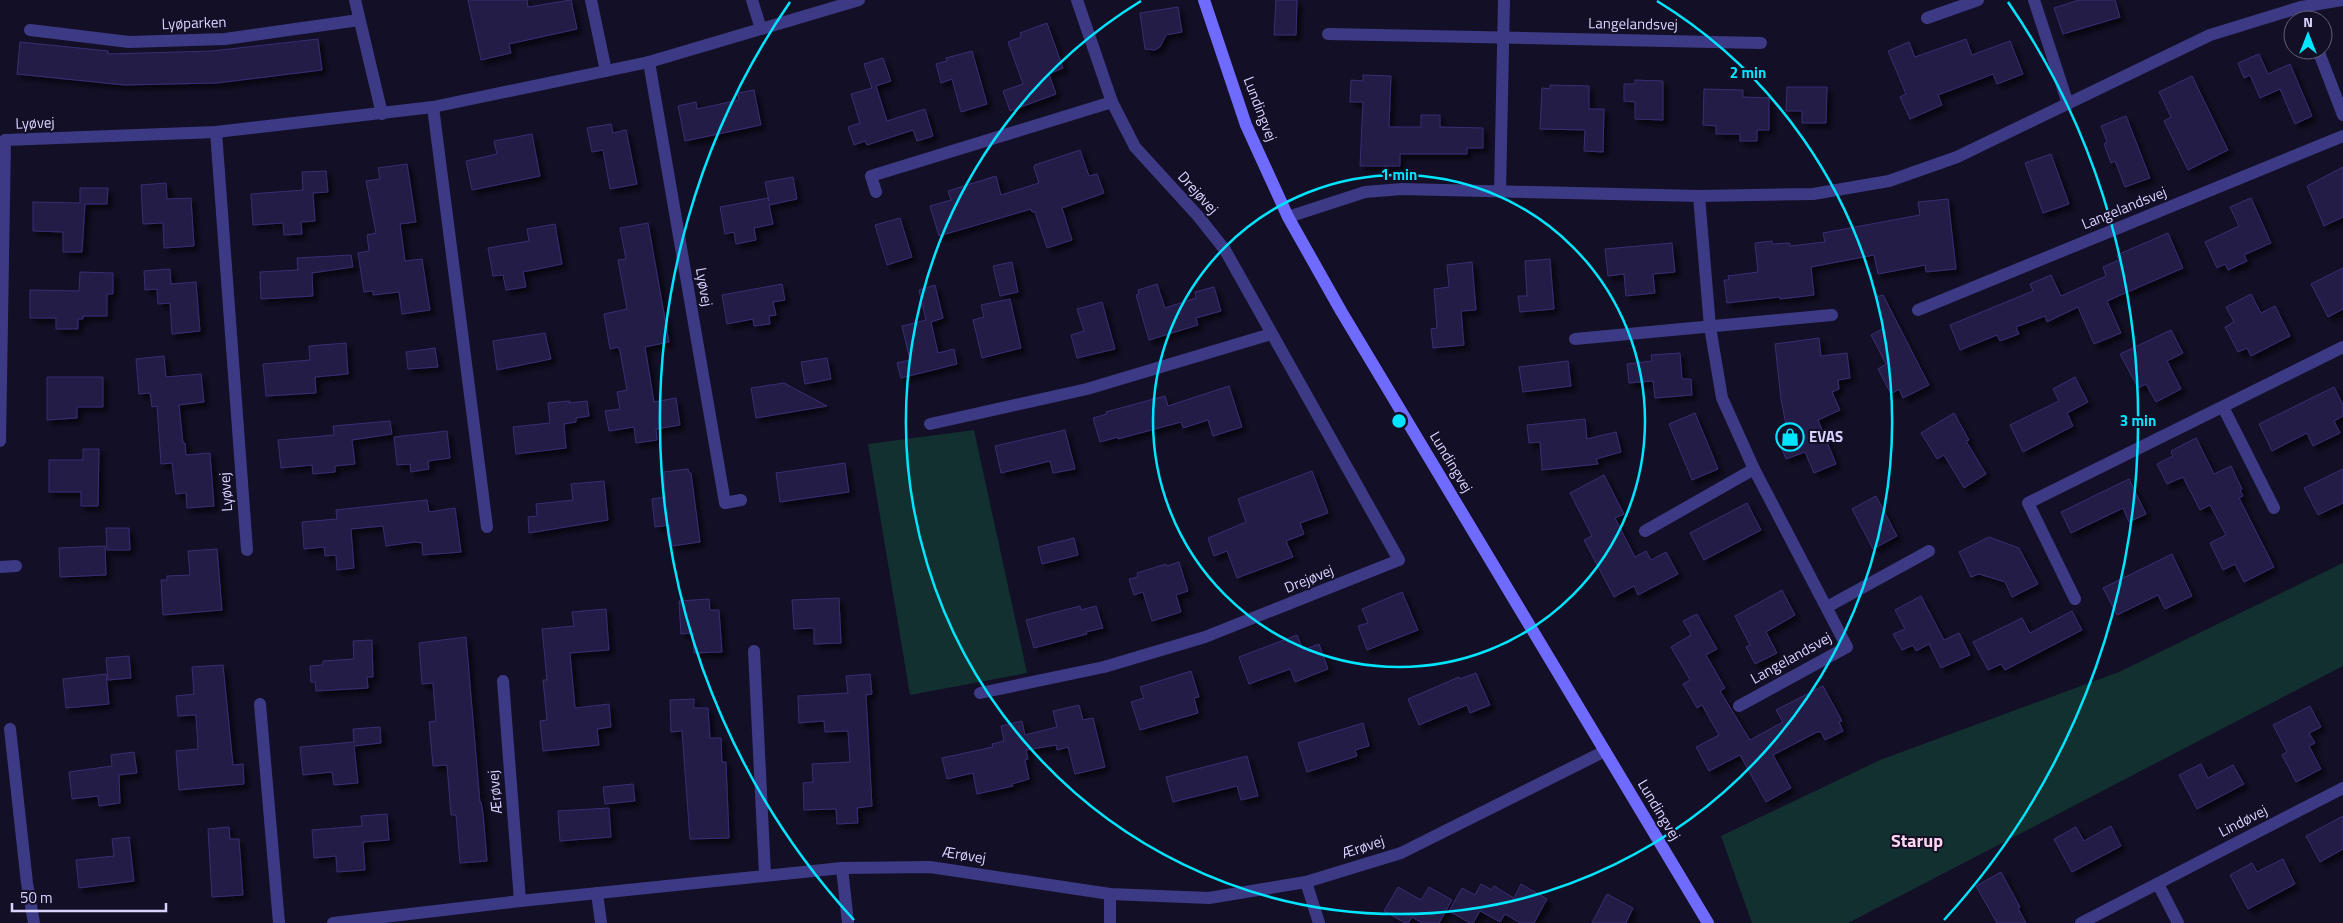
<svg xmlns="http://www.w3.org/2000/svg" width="2343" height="923" font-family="'Titillium Web',sans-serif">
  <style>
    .green { fill: #12302f }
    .building { fill: #241b47; stroke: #3b2d73; filter: url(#shadow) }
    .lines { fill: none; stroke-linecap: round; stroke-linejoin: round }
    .street { stroke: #3d3a85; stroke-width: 12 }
    .secondary { stroke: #6f6bff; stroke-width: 12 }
    .ring { fill: none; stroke: #00e5ff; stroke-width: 2.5 }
    .labels { text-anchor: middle; stroke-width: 4; stroke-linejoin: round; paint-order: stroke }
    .street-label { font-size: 15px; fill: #d9d4ff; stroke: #130f26 }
    .poi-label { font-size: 15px; font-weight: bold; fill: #d9d4ff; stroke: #130f26; text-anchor: start }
    .quarter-label { font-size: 18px; font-weight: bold; fill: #ffd6f0; stroke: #130f26 }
    .centre { fill: #00e5ff; stroke: #130f26; stroke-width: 2.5 }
    .ring-label { font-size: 15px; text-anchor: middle; font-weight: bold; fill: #00e5ff; stroke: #130f26; stroke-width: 4; stroke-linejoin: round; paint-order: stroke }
  </style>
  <defs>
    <filter id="shadow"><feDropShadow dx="4.5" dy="4.5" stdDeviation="2.5" flood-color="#0009"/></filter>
  </defs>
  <rect width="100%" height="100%" fill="#130f26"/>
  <g class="green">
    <polygon points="974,430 1027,673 910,695 868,444"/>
    <polygon points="2343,563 2343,666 1848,923 1752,923 1721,836 1880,760 2119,672"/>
  </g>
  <g class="building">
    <polygon points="468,0 527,0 528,7 571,0 577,29 509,44 511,53 481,60"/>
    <polygon points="1276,0 1297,0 1296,35 1274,35"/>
    <polygon points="2079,0 2115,0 2120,17 2063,34 2054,8"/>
    <polygon points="1178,7 1182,32 1166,35 1160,47 1155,50 1145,49 1140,13"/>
    <polygon points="1047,23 1063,68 1049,74 1056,94 1010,111 1003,91 1023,84 1008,42 1021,37 1020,33"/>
    <polygon points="318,39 322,70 217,83 124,85 17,74 20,42 108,51 108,54 212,51"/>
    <polygon points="1966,39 1972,55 2010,41 2023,74 1997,84 1993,74 1938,95 1942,105 1910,119 1900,97 1906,94 1888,51 1909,42 1915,57"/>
    <polygon points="972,51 987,104 961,112 952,79 941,83 936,64 947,61 946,58"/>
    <polygon points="2259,54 2268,74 2290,64 2312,116 2295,124 2280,89 2260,98 2250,75 2244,78 2238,63"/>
    <polygon points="883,58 891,81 876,86 887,121 925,109 933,136 917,141 913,130 867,145 865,141 854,145 848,127 860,123 851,94 872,88 864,64"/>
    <polygon points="1363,75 1391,76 1389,127 1421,127 1421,115 1440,115 1440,127 1483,128 1483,148 1467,148 1467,154 1400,154 1400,166 1360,166 1363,102 1350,102 1351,80 1363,81"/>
    <polygon points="2192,76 2228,150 2188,170 2164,121 2171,117 2159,92"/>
    <polygon points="1635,80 1663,81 1663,120 1635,119 1635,102 1624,101 1624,84 1635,84"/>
    <polygon points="1550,85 1589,86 1589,109 1604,109 1603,152 1584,151 1585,130 1540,129 1542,88 1550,89"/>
    <polygon points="1787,87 1827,87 1826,123 1802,123 1802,111 1786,111"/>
    <polygon points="1704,89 1743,90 1743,97 1769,98 1769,130 1757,130 1757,141 1740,141 1740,134 1716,134 1716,126 1703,125"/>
    <polygon points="754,90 761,125 685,141 678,106 696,102 697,109 739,100 738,93"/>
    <polygon points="2126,116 2150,178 2125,187 2115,161 2111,163 2104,144 2107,142 2101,126"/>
    <polygon points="611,124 613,133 626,130 637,184 610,189 603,150 592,152 587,128"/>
    <polygon points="532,134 540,176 472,190 466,161 497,154 494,141"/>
    <polygon points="1080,150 1089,176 1097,174 1104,193 1062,208 1072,240 1047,248 1035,212 1032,212 1031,209 939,236 930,206 951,200 948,191 996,176 1001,195 1039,183 1034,168 1035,165"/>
    <polygon points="2051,154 2069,204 2043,213 2025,163"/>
    <polygon points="407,164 416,222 400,224 405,261 422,259 430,310 402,314 399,292 373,295 373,291 364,292 358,253 369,251 367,235 376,233 366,181 380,179 378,168"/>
    <polygon points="2343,167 2343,217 2324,226 2307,186"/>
    <polygon points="326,171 328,192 313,193 315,221 301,222 302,234 284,235 283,223 253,225 251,194 303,190 302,172"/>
    <polygon points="793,177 797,199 769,205 773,224 754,228 756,240 736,244 734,232 725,234 720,207 768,198 769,201 765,182"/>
    <polygon points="166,183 167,199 191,198 194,246 164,248 163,223 143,224 141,185"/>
    <polygon points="80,188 108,188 107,204 85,204 82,252 63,252 63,232 33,231 33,202 80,203"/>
    <polygon points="2251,198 2271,243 2244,255 2247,261 2228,270 2225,264 2217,268 2205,242 2239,226 2230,207"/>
    <polygon points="1948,199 1956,269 1926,272 1925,265 1878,274 1874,255 1811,267 1814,295 1780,299 1780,297 1727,303 1724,280 1729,280 1728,276 1758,272 1755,243 1772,241 1772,244 1790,243 1790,246 1825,242 1823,233 1920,215 1918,202"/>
    <polygon points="900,218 912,257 887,265 875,225"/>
    <polygon points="648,223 669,342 645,347 654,402 676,398 680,425 656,429 657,440 636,443 634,427 609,431 605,411 620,409 617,392 627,390 620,351 618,347 610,349 604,314 627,309 618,260 626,259 620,228"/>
    <polygon points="555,224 562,264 523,272 526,287 506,290 503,275 493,276 488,248 529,241 527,229"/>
    <polygon points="2168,233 2183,268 2107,301 2121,333 2094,344 2078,307 2047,322 2045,316 2016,327 2019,334 2000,341 1997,335 1960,350 1950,325 2033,291 2030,284 2051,275 2061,296 2106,276 2103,267 2119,260 2117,255"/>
    <polygon points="1672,243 1675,272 1653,274 1655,293 1626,296 1624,274 1608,276 1605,249"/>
    <polygon points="351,255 353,267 312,273 313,296 261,299 260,272 298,270 297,258"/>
    <polygon points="1550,259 1554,309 1520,312 1518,296 1527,296 1525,261"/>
    <polygon points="1012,262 1018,292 1000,296 993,266"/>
    <polygon points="1472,262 1476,310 1461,311 1464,345 1433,348 1431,329 1437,328 1434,289 1449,287 1447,265"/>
    <polygon points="2343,268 2343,309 2328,317 2311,284"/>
    <polygon points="170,269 171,284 196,282 200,331 172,334 170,303 158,304 157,289 145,290 144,271"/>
    <polygon points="80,272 113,273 113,294 107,294 107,316 83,316 83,319 78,319 78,329 56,329 56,318 30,318 30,290 79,291"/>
    <polygon points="782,284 785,300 773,302 776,315 769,316 770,324 754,326 753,319 727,324 722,295"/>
    <polygon points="1157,284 1165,308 1196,298 1195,292 1214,287 1221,311 1196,318 1198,325 1149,340 1136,295 1139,294 1138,290"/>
    <polygon points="935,285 943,318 931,322 938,353 954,349 957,364 901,378 897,363 910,360 902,326 926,320 919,290"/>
    <polygon points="2251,294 2261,313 2275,306 2290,336 2251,356 2247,348 2238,352 2225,327 2234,322 2226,307"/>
    <polygon points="1883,295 1929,385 1903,398 1899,389 1891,394 1878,369 1886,364 1871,335 1884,328 1876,297"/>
    <polygon points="1010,299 1021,348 982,358 973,320 984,317 981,305"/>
    <polygon points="1102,302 1115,349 1077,358 1071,335 1084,331 1077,309"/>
    <polygon points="2171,330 2183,353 2167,361 2181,389 2156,402 2146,384 2138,388 2120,354"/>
    <polygon points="545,333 551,359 497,370 493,341"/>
    <polygon points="1819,338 1821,356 1847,353 1850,378 1838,380 1839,389 1832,392 1840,410 1818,420 1836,464 1814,473 1805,452 1786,459 1776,434 1787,430 1781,399 1775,344"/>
    <polygon points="346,343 348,374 315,377 316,393 266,396 263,364 310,360 309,346"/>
    <polygon points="435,348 438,367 408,369 406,352"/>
    <polygon points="1680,353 1682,379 1691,379 1692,395 1655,398 1653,381 1629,383 1627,364 1652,361 1651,355"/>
    <polygon points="164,356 166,377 201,374 204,402 179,405 183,443 185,443 186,455 210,453 214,506 187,508 186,493 176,494 172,463 161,464 157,406 152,407 150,393 139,394 136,359"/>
    <polygon points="827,358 831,379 805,384 801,362"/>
    <polygon points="1568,361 1571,386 1523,392 1519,367"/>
    <polygon points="47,377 103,377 103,407 77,407 77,418 47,420"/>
    <polygon points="2075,377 2088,402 2067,413 2073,426 2023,452 2010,425 2059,401 2053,389"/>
    <polygon points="784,383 827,406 756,418 751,388"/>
    <polygon points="1229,386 1242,427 1213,436 1208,420 1183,428 1181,422 1118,439 1118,437 1100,442 1093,418 1107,414 1106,412 1165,396 1168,406"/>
    <polygon points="2334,387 2343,405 2343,416 2334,421 2340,433 2313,446 2307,433 2272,451 2259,424"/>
    <polygon points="570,401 569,403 587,401 589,416 576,418 576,422 564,424 566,448 516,454 513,427 550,423 548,403"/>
    <polygon points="1695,413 1718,469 1692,480 1669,424"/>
    <polygon points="1954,413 1969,440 1966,441 1986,474 1964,488 1944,455 1937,459 1921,433"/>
    <polygon points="1585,419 1587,439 1616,432 1621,452 1596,459 1598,464 1542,470 1540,442 1529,443 1527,425"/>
    <polygon points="390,421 392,434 352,440 355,464 335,466 335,472 313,474 312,465 281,468 278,440 334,435 333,426"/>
    <polygon points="1065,430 1075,469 1053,473 1050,461 1001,473 995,446"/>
    <polygon points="447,431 450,458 428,461 429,469 411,472 410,464 397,465 394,437"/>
    <polygon points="2196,438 2214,474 2231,466 2242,489 2240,490 2243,496 2239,498 2274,567 2244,582 2235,564 2223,570 2210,543 2226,535 2210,505 2200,510 2183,477 2167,484 2157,464 2173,456 2171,451"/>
    <polygon points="83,449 99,449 98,506 81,506 81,492 49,492 49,460 83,460"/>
    <polygon points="845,463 849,492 780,502 776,473"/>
    <polygon points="688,469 689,473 691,473 700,542 672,546 669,525 655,527 652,499 665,497 664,472"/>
    <polygon points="2343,469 2343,503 2318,515 2304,488"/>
    <polygon points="1312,471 1328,513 1300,523 1304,534 1286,541 1293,557 1237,578 1227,551 1214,556 1208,538 1246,522 1238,499"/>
    <polygon points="1604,475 1624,514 1615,518 1635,557 1646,551 1651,560 1666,552 1678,574 1638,595 1634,586 1614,597 1584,540 1592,536 1570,493"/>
    <polygon points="2129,479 2146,514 2129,522 2123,508 2071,533 2061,512"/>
    <polygon points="604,481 608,520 529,533 528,517 537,516 536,504 573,500 571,484"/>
    <polygon points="1876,496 1897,536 1873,549 1852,509"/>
    <polygon points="427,500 429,512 455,508 461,552 423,555 422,543 415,542 386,546 383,526 351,529 354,568 337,570 336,555 325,556 324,547 304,549 302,522 337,519 336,510"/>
    <polygon points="1747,503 1761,530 1704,560 1690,533"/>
    <polygon points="106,528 129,528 130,550 107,550"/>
    <polygon points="1989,537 2019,548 2038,584 2012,597 2005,582 1979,574 1971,577 1959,552"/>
    <polygon points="1074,538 1078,555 1042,564 1038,547"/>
    <polygon points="105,546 106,575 60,577 59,548"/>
    <polygon points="217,549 222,610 163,615 161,580 167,580 167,576 190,575 188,551"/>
    <polygon points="2172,554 2192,596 2165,609 2158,595 2117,615 2103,588"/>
    <polygon points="1179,562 1188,591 1176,595 1181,612 1152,621 1143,592 1134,595 1129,579 1138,577 1137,573 1166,564 1167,566"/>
    <polygon points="1782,590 1795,615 1766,632 1777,653 1755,664 1746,647 1750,645 1735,616"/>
    <polygon points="1402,592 1418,630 1367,650 1358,626 1368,623 1362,609"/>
    <polygon points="1921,596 1944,640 1959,633 1970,655 1941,668 1929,644 1916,651 1913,645 1902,650 1893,634 1905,629 1895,610"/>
    <polygon points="839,598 841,643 814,644 814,628 794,629 792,600"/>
    <polygon points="709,599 710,610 719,610 722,652 694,653 693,633 681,634 679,601"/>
    <polygon points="1080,606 1081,610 1096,606 1103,628 1086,632 1087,634 1034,648 1026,620"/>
    <polygon points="606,609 609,650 570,653 575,708 609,704 611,727 597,729 599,745 543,751 540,721 547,720 543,680 547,680 542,629 574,626 572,612"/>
    <polygon points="2072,611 2082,630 2005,670 2001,664 1988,670 1973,642 2022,618 2030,633"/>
    <polygon points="1697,614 1717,649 1706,655 1725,688 1720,691 1750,740 1783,722 1776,710 1823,686 1842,721 1839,722 1843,731 1825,740 1821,732 1817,732 1773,755 1791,788 1766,802 1740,755 1709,771 1696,747 1719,735 1702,705 1697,708 1683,684 1690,680 1671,647 1691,635 1683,621"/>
    <polygon points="1297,635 1303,650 1319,644 1328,669 1295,682 1290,669 1249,684 1239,657"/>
    <polygon points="466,637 480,803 481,802 483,813 487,861 460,863 456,815 451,815 447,765 433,766 429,722 436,721 433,683 422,684 419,643"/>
    <polygon points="372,640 373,677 367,677 368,688 316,691 315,682 311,682 310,666 323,665 323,661 354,659 353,641"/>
    <polygon points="129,656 131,678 108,680 106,658"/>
    <polygon points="223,665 233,765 243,764 244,784 179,790 176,751 198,749 196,715 178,716 176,696 194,694 192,667"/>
    <polygon points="1191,671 1199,697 1194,698 1198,713 1140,730 1131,702 1144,698 1140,687"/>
    <polygon points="1476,673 1490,705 1470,713 1467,705 1419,725 1408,699 1459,677 1460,679"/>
    <polygon points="106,674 109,704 66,708 63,679"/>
    <polygon points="870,674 872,694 866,695 872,806 857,808 858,823 837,824 836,809 804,810 803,783 813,782 812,764 850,762 848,731 825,732 824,721 799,723 798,696 848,693 846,676"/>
    <polygon points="694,699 694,708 708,708 710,738 721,738 722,762 726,762 729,838 690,839 682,731 671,732 670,700"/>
    <polygon points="1079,705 1083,720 1093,718 1105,767 1075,774 1068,747 1057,750 1056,745 1026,750 1028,759 1025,760 1029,779 1012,784 1013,786 977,794 973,773 947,779 942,758 993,747 992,744 1004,741 1001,726 1022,721 1025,735 1057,727 1053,711"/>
    <polygon points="2310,706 2321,727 2309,733 2315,743 2309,746 2321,769 2296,782 2282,755 2287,752 2273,725"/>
    <polygon points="1363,723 1369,746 1355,750 1357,756 1307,772 1298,743"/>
    <polygon points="380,727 381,743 354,746 358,783 334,785 332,772 303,775 300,747 354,742 353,729"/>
    <polygon points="134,752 137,773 119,775 120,803 99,806 98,796 72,799 69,772 112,766 111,755"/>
    <polygon points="1247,756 1258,796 1241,800 1237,786 1173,802 1166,777"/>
    <polygon points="2201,764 2208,778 2233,765 2244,784 2197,809 2179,775"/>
    <polygon points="633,784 635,801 605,804 603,787"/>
    <polygon points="609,808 611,837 560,841 558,811"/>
    <polygon points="387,814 389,840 363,842 365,870 337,872 336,856 314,858 312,830 362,826 361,816"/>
    <polygon points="2343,816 2343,849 2320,862 2306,836"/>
    <polygon points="2111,826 2121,846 2072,872 2054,839 2076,827 2084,841"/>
    <polygon points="229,827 230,839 239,839 243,895 212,897 208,829"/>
    <polygon points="129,837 134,881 79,888 76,860 114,856 112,839"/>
    <polygon points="2283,859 2295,884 2248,909 2230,875 2252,863 2257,872"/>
    <polygon points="2001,872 2020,907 2018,908 2026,923 1997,923 1976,886"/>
    <polygon points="1481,884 1492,890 1494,886 1514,898 1521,884 1547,899 1534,923 1520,923 1505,914 1500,922 1480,911 1473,923 1470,923 1449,911 1462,888 1475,895"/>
    <polygon points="1398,887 1421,900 1429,887 1452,900 1439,923 1422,923 1412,917 1408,923 1405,923 1384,911"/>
    <polygon points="1607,894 1633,908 1626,923 1592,923"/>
  </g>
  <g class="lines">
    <g class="street">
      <polyline points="355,0 382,114"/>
      <polyline points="591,0 606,71"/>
      <polyline points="752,0 761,29"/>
      <polyline points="2034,0 2068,104"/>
      <polyline points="2301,7 2306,20"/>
      <polyline points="1927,18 1978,0"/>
      <polyline points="30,30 129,42 225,39 359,20"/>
      <polyline points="1328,34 1761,43"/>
      <polyline points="2318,50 2343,115"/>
      <polyline points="649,62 725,503 741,500"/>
      <polyline points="433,107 487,527"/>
      <polyline points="216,132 247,550"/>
      <polyline points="876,192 871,176 1112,102"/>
      <polyline points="1500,192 1504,0"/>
      <polyline points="1699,196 1710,327 1722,398 1754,469 1847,647 1739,706"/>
      <polyline points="1288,217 1365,192 1402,189 1699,196 1813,194 1889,181 1957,157 2210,35 2301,7 2343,0"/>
      <polyline points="1918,310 2343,136"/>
      <polyline points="1575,339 1832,315"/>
      <polyline points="2223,407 2274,508"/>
      <polyline points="930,424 1087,389 1271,334"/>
      <polyline points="0,441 5,140 216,132 433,107 649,62 859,0"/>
      <polyline points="1645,531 1754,469"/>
      <polyline points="0,567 16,566"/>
      <polyline points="2075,599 2028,503 2343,347"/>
      <polyline points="1827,607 1929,551"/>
      <polyline points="754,651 765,874"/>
      <polyline points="503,681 520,901"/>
      <polyline points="980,693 1104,667 1205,637 1399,560 1225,250 1198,216 1135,147 1112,102 1077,0"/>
      <polyline points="260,704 279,923"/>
      <polyline points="10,729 27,883 34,923"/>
      <polyline points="842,868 848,923"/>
      <polyline points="1306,882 1319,923"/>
      <polyline points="2158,884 2178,923"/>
      <polyline points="597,893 601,923"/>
      <polyline points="1110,894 1110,923"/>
      <polyline points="333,923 520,901 842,868 930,867 1110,894 1209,898 1306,882 1401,853 1605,751"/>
      <polyline points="2081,923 2343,788"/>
    </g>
    <polyline class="secondary" points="1204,0 1246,125 1288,217 1341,311 1708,923"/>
  </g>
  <g class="ring">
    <circle cx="1399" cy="421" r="246"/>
    <path d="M1657 1A493 493 0 1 1 1141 1"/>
    <path d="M854 920A739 739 0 0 1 790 2M2008 2A739 739 0 0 1 1944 920"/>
  </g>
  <defs>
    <g id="shop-ring" transform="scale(1.4375)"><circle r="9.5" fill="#130f26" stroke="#00e5ff" stroke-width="1.5"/><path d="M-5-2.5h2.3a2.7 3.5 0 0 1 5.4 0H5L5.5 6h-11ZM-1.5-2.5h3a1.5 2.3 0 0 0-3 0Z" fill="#00e5ff"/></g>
  </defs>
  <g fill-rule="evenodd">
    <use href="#shop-ring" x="1790" y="437"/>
  </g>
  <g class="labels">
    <g class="street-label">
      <text transform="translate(194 23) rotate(-2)" y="5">Lyøparken</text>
      <text transform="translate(1633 24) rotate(1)" y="5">Langelandsvej</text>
      <text transform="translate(1260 109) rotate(69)" y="5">Lundingvej</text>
      <text transform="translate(35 123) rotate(-2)" y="5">Lyøvej</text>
      <text transform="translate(1198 193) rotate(48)" y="5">Drejøvej</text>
      <text transform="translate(2124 208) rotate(-22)" y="5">Langelandsvej</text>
      <text transform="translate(704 287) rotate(80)" y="5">Lyøvej</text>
      <text transform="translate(1451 462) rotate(59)" y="5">Lundingvej</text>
      <text transform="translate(226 492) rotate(-94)" y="5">Lyøvej</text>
      <text transform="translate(1309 579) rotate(-22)" y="5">Drejøvej</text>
      <text transform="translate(1791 658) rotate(-29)" y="5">Langelandsvej</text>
      <text transform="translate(495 792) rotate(-95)" y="5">Ærøvej</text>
      <text transform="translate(1659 810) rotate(59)" y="5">Lundingvej</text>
      <text transform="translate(2243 821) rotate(-27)" y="5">Lindøvej</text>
      <text transform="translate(1363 847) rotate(-18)" y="5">Ærøvej</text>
      <text transform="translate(964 855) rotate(9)" y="5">Ærøvej</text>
    </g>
    <g class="poi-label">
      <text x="1809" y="442">EVAS</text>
    </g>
    <g class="quarter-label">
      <text x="1917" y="847">Starup</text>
    </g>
  </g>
  <circle cx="1399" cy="421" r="8" class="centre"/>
  <g class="ring-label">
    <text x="1748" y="78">2 min</text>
    <text x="1399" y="180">1 min</text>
    <text x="2138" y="426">3 min</text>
  </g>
  <g transform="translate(2308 35)"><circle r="24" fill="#130f26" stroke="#625e7d"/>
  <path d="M0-4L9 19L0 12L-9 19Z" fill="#00e5ff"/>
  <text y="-8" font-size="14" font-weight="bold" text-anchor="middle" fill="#d9d4ff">N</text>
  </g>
  <path d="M12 903v8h154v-8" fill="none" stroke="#d9d4ff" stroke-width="2.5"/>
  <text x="20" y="903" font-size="15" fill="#d9d4ff" stroke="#130f26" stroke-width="4" paint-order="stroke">50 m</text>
</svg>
